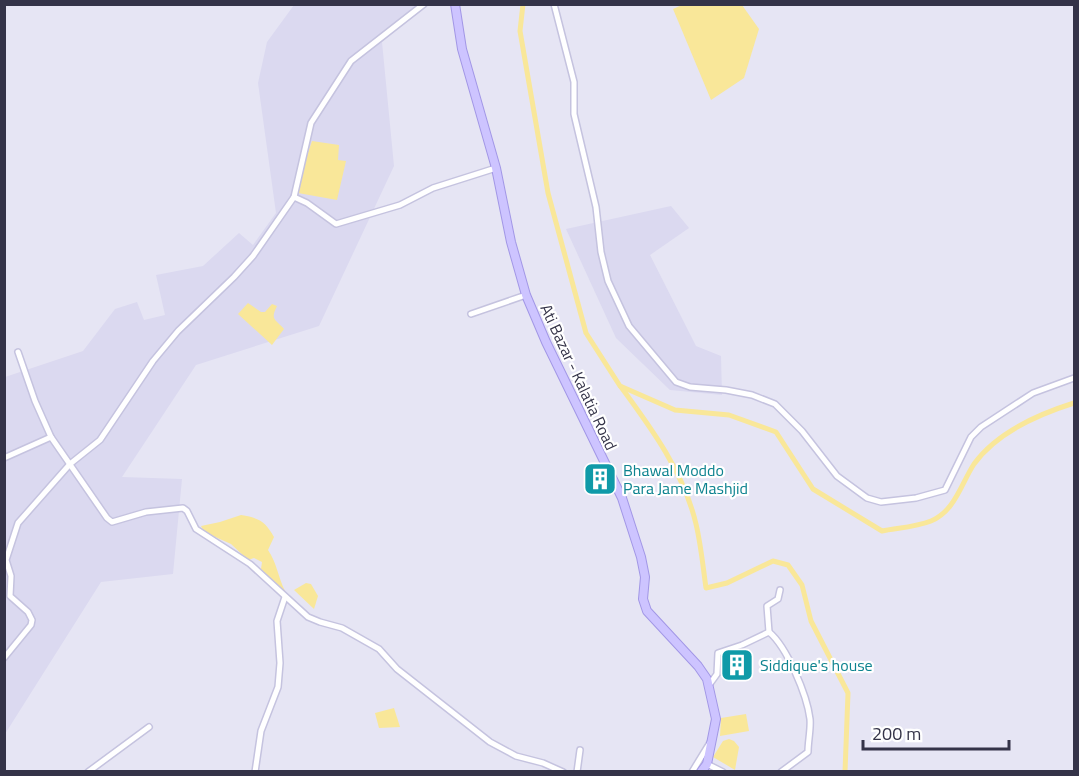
<svg xmlns="http://www.w3.org/2000/svg" width="1079" height="776" font-family="'Titillium Web',sans-serif">
  <style>
    .residential { fill: #dbd9f0 }
    .water { fill: #f9e799 }
    .lines { fill: none; stroke-linecap: round; stroke-linejoin: round }
    .canal { stroke: #f9e799; stroke-width: 5 }
    .minor-casing { stroke: #c5c3df; stroke-width: 8 }
    .secondary-casing { stroke: #a297e6; stroke-width: 10 }
    .minor { stroke: #fff; stroke-width: 5 }
    .secondary { stroke: #cdc4ff; stroke-width: 8 }
    .labels { text-anchor: middle; stroke-width: 4.5; stroke-linejoin: round; paint-order: stroke }
    .street-label { font-size: 16px; fill: #343348; stroke: #fff }
    .culture-label { font-size: 16px; fill: #0d838f; stroke: #fff; text-anchor: start }
  </style>
  <rect width="100%" height="100%" fill="#e6e5f4"/>
  <g class="residential">
    <polygon points="294,5 427,5 382,42 394,166 319,326 196,365 122,477 182,479 173,574 101,582 5,734 5,377 83,351 115,309 137,302 144,320 165,315 156,275 203,266 239,233 253,245 276,213 258,83 267,42"/>
    <polygon points="671,206 689,228 650,255 696,346 721,356 722,395 670,390 616,338 566,229"/>
  </g>
  <g class="water">
    <polygon points="682,5 742,5 759,29 744,78 711,100 673,9"/>
    <polygon points="312,141 339,145 338,160 346,161 337,200 298,193 301,173"/>
    <path d="M248 303 261 312H265L272 304 277 306C270 320 275 319 284 329L272 345 238 314Z"/>
    <path d="M241 515C259 518 265 521 274 537L268 550C277 563 278 577 285 591L280 592 261 569 262 562 254 558 248 560 231 544 204 532 201 526 220 522Z"/>
    <polygon points="306,583 311,584 318,596 314,609 294,590"/>
    <polygon points="394,708 400,727 379,728 375,713"/>
    <polygon points="746,714 749,731 720,736 721,718"/>
    <polygon points="729,739 734,741 739,747 735,770 713,757 723,741"/>
  </g>
  <g class="lines">
    <g class="canal">
      <path d="M523 4 520 31 548 193 586 333 620 386 675 410 729 415 776 432 813 489 882 531C897 528 916 527 931 521 955 511 961 484 974 464 997 432 1039 414 1074 403"/>
      <path d="M621 387C652 429 684 473 696 524 701 545 703 567 706 588L727 583 773 561 788 565 802 585 811 621 848 693 845 772"/>
    </g>
    <g class="minor-casing">
      <g id="minor">
        <polyline points="554,4 574,82 574,114 596,207 601,252 608,281 629,326 676,382 690,387 726,390 752,395 775,404 802,431 837,476 867,498 881,502 916,498 945,490 971,437 981,427 1033,393 1074,378"/>
        <polyline points="294,197 307,203 336,224 400,205 433,188 496,168"/>
        <polyline points="471,314 526,295"/>
        <polyline points="18,352 35,401 51,437 107,518 112,522 146,512 183,508 187,511 196,529 250,564 308,617 320,622 342,628 379,649 397,669 490,742 516,756 543,763 563,772"/>
        <polyline points="4,458 51,437"/>
        <polyline points="769,632 767,606 778,599 780,590"/>
        <polyline points="4,658 31,625 32,620 28,612 10,596 11,576 6,560 18,523 70,464 100,440 153,361 178,331 234,277 253,256 294,197 311,123 351,61 424,4"/>
        <path d="M709 685 717 674 718 653 742 645 769 632C787 647 807 695 810 719 811 729 808 741 808 752L781 772"/>
        <polyline points="707,764 723,772"/>
        <polyline points="88,772 149,727"/>
        <polyline points="255,772 261,731 278,687 280,663 277,621 285,597"/>
        <polyline points="577,772 580,750"/>
        <polyline points="692,772 711,741"/>
      </g>
    </g>
    <g class="secondary-casing">
      <polyline id="secondary" points="455,4 462,49 496,168 511,242 526,295 546,342 622,498 641,557 645,577 643,599 647,611 698,666 707,679 716,719 707,764 701,772"/>
    </g>
    <use href="#minor" class="minor"/>
    <use href="#secondary" class="secondary"/>
  </g>
  <defs>
    <g id="building-square" transform="scale(1.725)"><rect x="-9" y="-9" width="18" height="18" rx="4" fill="#0f9aa8" stroke="#fff"/><path d="M-4-6H4V6H1V3H-1V6H-4ZM-2.5-4.3h1.7v1.8h-1.7ZM.8-4.3h1.7v1.8H.8ZM-2.5-1h1.7V.8h-1.7ZM.8-1h1.7V.8H.8Z" fill="#fff"/></g>
  </defs>
  <g fill-rule="evenodd">
    <use href="#building-square" x="600" y="479"/>
    <use href="#building-square" x="737" y="665"/>
  </g>
  <g class="labels">
    <g class="street-label">
      <text transform="translate(579 377) rotate(65)" y="6">Ati Bazar - Kalatia Road</text>
    </g>
    <g class="culture-label">
      <text x="623" y="476">Bhawal Moddo<tspan x="623" dy="18">Para Jame Mashjid</tspan></text>
      <text x="760" y="671">Siddique's house</text>
    </g>
  </g>
  <rect width="1079" height="776" fill="none" stroke="#343348" stroke-width="12"/>
  <path d="M863 740v9h146v-9" fill="none" stroke="#343348" stroke-width="3"/>
  <text x="872" y="740" font-size="18" fill="#343348" stroke="#ffffff" stroke-width="4.5" paint-order="stroke">200 m</text>
</svg>
